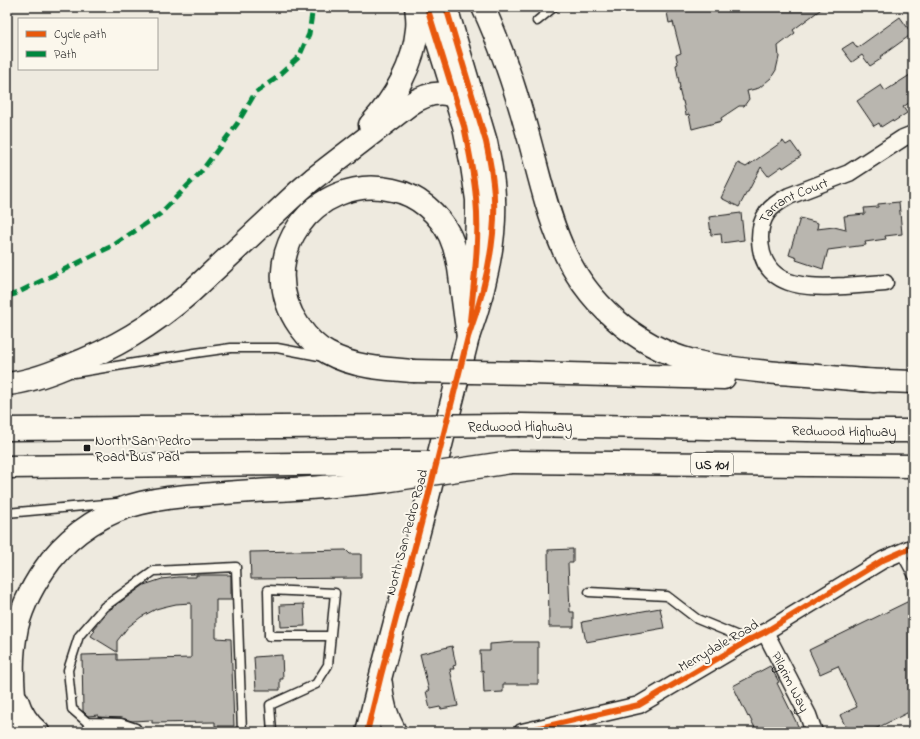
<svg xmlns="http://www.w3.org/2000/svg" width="920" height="739" font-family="'Indie Flower',sans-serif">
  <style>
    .building { fill: #b9b6af; stroke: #1c1c1c }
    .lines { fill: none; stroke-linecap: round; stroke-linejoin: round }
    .lane-casing { stroke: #1c1c1c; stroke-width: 11 }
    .street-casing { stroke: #1c1c1c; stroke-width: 19 }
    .secondary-casing { stroke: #1c1c1c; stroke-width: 25 }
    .highway-casing { stroke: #1c1c1c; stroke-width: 25 }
    .lane { stroke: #fbf7ec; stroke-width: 8 }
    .street { stroke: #fbf7ec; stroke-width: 16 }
    .secondary { stroke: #fbf7ec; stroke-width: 22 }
    .highway { stroke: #fbf7ec; stroke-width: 22 }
    .highway-bridge-casing { stroke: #1c1c1c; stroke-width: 25; stroke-linecap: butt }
    .highway-bridge { stroke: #fbf7ec; stroke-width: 22 }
    .quiet { stroke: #00873e; stroke-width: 5; stroke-dasharray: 10 5; stroke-linecap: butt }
    .cycleway-casing { stroke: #fbf7ec; stroke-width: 8 }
    .cycleway { stroke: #e8590c; stroke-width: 6 }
    .poi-dot { fill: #1c1c1c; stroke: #fbf7ec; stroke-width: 1.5 }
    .labels { text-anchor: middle; stroke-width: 4; stroke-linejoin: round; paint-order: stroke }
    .shield { fill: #fbf7ec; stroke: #5f5e5a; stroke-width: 1 }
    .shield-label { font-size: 13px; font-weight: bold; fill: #1c1c1c }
    .street-label { font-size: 14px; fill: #1c1c1c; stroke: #fbf7ec }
    .poi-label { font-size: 14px; fill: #1c1c1c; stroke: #fbf7ec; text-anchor: start }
  </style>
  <rect width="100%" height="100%" fill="#eeeadf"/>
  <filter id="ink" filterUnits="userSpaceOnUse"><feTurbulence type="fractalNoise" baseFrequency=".025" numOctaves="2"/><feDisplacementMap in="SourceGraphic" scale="8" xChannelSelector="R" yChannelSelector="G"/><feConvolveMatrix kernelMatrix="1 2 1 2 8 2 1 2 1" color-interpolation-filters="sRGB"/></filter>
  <g filter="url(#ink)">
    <g class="building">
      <polygon points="666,7 824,7 793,30 795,33 778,46 779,57 776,70 771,78 759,88 747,91 749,99 744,106 739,106 721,118 722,121 692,129 689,114 686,115 683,101 682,101 679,89 680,88 676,65 678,64 676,55 681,53 673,22 669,23"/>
      <polygon points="900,17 912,34 880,57 881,59 870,66 862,55 852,62 842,49 853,42 857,48"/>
      <polygon points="913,73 913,100 903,107 907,113 893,122 892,120 881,127 879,123 874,126 857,101 881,85 885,91"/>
      <polygon points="783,141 786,145 791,142 801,156 783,168 782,166 768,176 761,167 748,192 747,192 739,207 721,198 738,163 746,167"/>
      <polygon points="899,202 902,234 885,236 886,239 865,242 866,245 828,250 823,269 796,260 797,258 789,255 800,218 818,223 817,229 834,227 846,230 844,216 865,214 864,208 878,207 878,204"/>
      <polygon points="741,213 744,240 722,243 721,234 711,235 709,217"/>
      <polygon points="573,549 573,563 568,563 570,612 574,612 574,627 549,627 548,550"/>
      <polygon points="346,550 350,554 361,554 361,578 251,579 250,552"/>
      <polygon points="196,575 231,575 231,600 216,600 216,638 231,639 234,726 215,726 215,722 152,723 152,720 132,721 121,718 98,717 98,715 88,716 83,711 82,655 117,654 117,660 191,658 191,603 176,604 163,607 156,609 141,617 128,627 117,641 117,652 91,636 95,630 93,629 108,611 144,585 162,579 178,577 196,577"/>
      <polygon points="909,601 913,609 913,710 869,732 848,732 840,715 857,707 838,666 820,674 809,650"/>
      <polygon points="304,604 305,626 281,627 280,605"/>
      <polygon points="660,608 664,628 586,642 582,622"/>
      <polygon points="515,642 538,642 538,684 503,684 503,692 484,693 483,670 481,671 480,651 490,651 490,644"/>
      <polygon points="452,646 456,665 453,666 454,669 450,669 458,706 441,709 440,707 430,709 426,691 429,691 420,654"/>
      <polygon points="282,655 283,679 280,679 280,690 256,690 254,657"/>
      <polygon points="770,666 779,682 777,683 801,732 757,732 749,716 748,717 733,686"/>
    </g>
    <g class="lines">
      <g class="lane-casing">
        <g id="lane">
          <polyline points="537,21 554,7"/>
          <polyline points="74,373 195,353 231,348 277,348 319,356"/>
          <polyline points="7,513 116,503"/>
          <polyline points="900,552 913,576"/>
          <polyline points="589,592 667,596 697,619 748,640"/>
          <polyline points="136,732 136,728 121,723 87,722 72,709 68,670 79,636 104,607 154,571 236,567 242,732"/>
          <polyline points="272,732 270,705 316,684 328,665 335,593 268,590 269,636 331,636"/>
        </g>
      </g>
      <g class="street-casing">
        <g id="street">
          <path id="s1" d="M885 283C871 284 858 285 845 286 807 288 761 289 760 238 760 216 770 206 789 196L849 173 903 138 913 134"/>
          <path id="s2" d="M765 632 808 715 814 732"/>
          <polyline points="522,732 639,705 749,640 765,632 883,560 913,547"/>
        </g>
      </g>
      <g class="secondary-casing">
        <g id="secondary">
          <polyline points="427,7 464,126 472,166 477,200 477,218 475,268"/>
          <path d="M381 684C382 701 387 718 395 732"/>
          <path d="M367 732 381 675 426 505 468 337C484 293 496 246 494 199 494 180 490 161 486 142L446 7"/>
        </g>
      </g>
      <g class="highway-casing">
        <g id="highway">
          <path d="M483 7C502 48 516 91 528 135 538 171 546 209 561 244 584 300 634 346 693 361 721 368 750 370 778 373 810 375 842 378 874 381"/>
          <path d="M370 125C394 99 414 65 417 29 418 22 417 14 416 7"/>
          <path d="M413 371C384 369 353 367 328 353 316 347 307 337 299 326 252 259 314 172 393 190 418 195 439 214 450 236 458 254 460 273 462 292 464 307 466 322 468 337"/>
          <polyline points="529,373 724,378"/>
          <polyline points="860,380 913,382"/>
          <path d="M7 384C27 382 47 375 66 367 114 349 152 326 191 292L299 191 313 179 409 105C435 87 455 91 478 111"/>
          <path id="s3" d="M520 425 657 427 858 431H913"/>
          <polyline points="7,429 398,426"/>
          <polyline points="511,462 913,466"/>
          <polyline points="7,467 389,463"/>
          <path d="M17 700C21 713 27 723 38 732"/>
          <path d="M15 732C17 713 13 694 13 675 12 659 14 642 17 627 23 603 36 580 51 560 73 532 106 511 141 503 161 498 181 496 201 495 225 493 249 491 273 490 310 489 347 485 384 481"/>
        </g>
      </g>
      <use href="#lane" class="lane"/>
      <use href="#street" class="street"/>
      <use href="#secondary" class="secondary"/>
      <use href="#highway" class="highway"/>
      <g class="highway-bridge-casing">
        <g id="highway-bridge">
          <polyline points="413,371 529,373"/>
          <polyline points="398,426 520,425"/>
          <polyline points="389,463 430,463"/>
          <polyline points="384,481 511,462"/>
        </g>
      </g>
      <use href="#highway-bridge" class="highway-bridge"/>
      <polyline class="quiet" points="7,296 15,294 114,245 160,214 200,173 237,124 255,93 275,79 299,57 309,34 313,7"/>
      <g class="cycleway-casing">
        <g id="cycleway">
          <path d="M427 7 464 126C469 150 474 174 476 198 480 239 474 281 470 321"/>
          <path d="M367 732 381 675 426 505 468 337C484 293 496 246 494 199 494 180 490 161 486 142L446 7"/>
          <polyline points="522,732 639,705 749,640 765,632 883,560 913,547"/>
        </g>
      </g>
      <use href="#cycleway" class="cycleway"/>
    </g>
  </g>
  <rect class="poi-dot" x="83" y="444" width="8" height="8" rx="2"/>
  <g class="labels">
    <rect class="shield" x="691" y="453" width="42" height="22" rx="3"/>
    <g class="shield-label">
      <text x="712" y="469">US 101</text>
    </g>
    <g class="street-label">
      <text dy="5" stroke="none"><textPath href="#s1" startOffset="209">Tarrant Court</textPath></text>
      <text x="520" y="431">Redwood Highway</text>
      <text dy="5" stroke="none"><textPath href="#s3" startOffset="324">Redwood Highway</textPath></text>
      <text transform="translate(406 532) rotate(-75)" y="5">North San Pedro Road</text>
      <text transform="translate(718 645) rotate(-30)" y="5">Merrydale Road</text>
      <text dy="5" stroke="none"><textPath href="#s2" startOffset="56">Pilgrim Way</textPath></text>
    </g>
    <g class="poi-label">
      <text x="95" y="445">North San Pedro<tspan x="95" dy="16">Road Bus Pad</tspan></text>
    </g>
  </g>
  <rect width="920" height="739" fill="none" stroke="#fbf7ec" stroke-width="24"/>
  <rect x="12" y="12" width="896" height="715" fill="none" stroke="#1c1c1c" stroke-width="1.5" filter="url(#ink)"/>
  <rect x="18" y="18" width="140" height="52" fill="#fbf7ec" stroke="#a29f99"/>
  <rect x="26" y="31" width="20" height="6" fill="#e8590c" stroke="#a29f99"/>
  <text x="54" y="38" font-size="12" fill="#1c1c1c">Cycle path</text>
  <rect x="26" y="51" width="20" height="6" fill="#00873e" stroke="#a29f99"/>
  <text x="54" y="58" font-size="12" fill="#1c1c1c">Path</text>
</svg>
